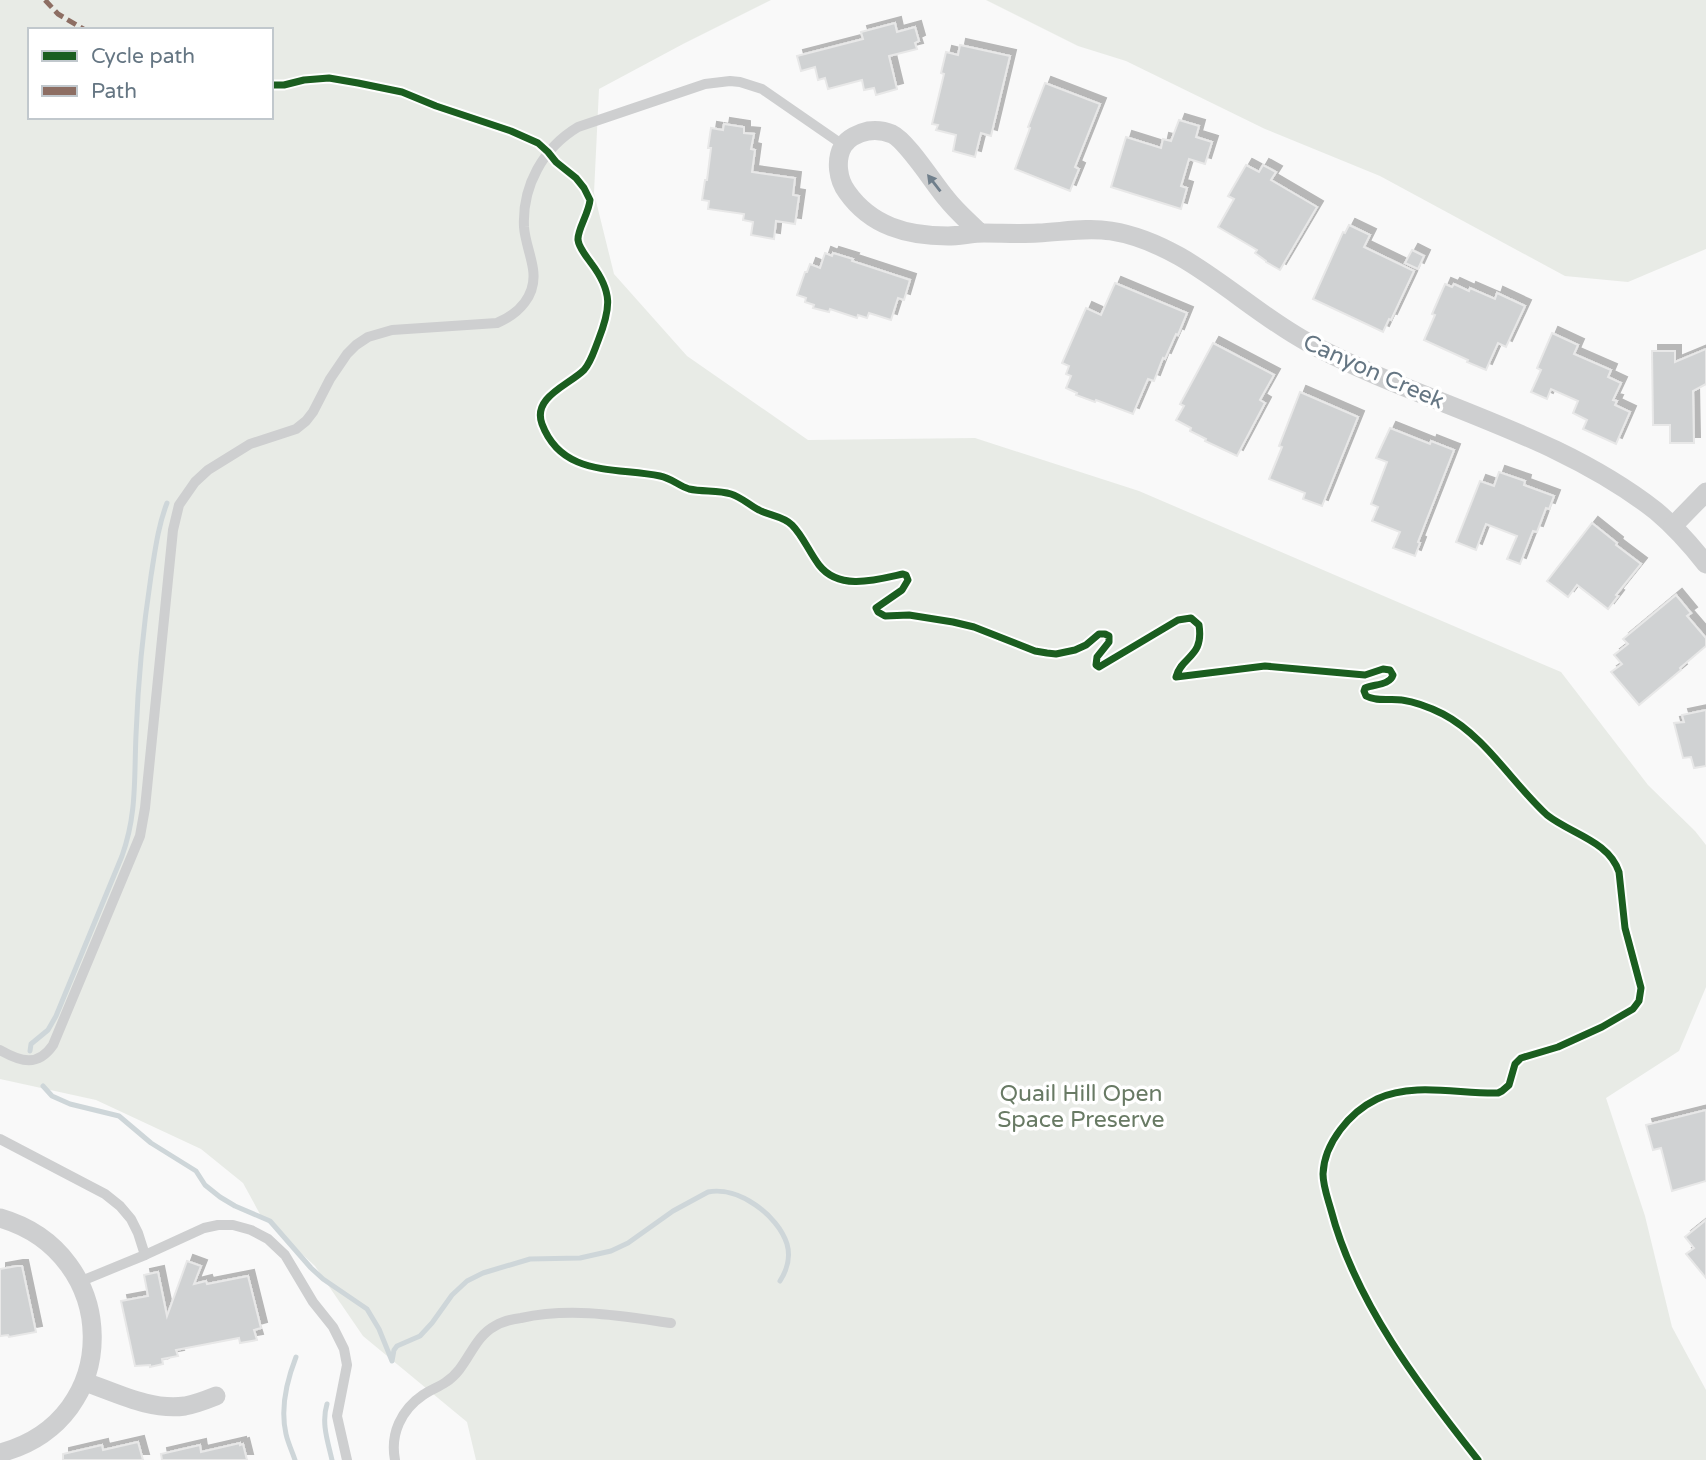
<svg xmlns="http://www.w3.org/2000/svg" width="1706" height="1460" font-family="'Varela Round',sans-serif">
  <style>
    .green { fill: #e8ebe6; fill-rule: evenodd }
    .lines { fill: none; stroke-linecap: round; stroke-linejoin: round }
    .stream { stroke: #ced6d9; stroke-width: 5 }
    .building { fill: #d0d2d3; stroke: #e8e8e8; stroke-width: 2; filter: url(#shadow) }
    .service { stroke: #cecfd0; stroke-width: 10 }
    .minor { stroke: #cecfd0; stroke-width: 19 }
    .quiet { stroke: #8d6e63; stroke-width: 5; stroke-dasharray: 10 5; stroke-linecap: butt }
    .cycleway-casing { stroke: #fff; stroke-width: 11 }
    .cycleway { stroke: #1b5e20; stroke-width: 7 }
    .oneway { fill: #707f8b }
    .labels { text-anchor: middle; stroke-width: 7; stroke-linejoin: round; paint-order: stroke }
    .street-label { font-size: 23px; fill: #657683; stroke: #fff }
    .park-label { font-size: 23px; fill: #687a64; stroke: #fff }
  </style>
  <defs>
    <filter id="shadow"><feDropShadow dx="6" dy="-6" stdDeviation="0" flood-color="#0004"/></filter>
  </defs>
  <rect width="100%" height="100%" fill="#f9f9f9"/>
  <g class="green">
    <path d="M0 0H771L683 44 599 89 594 193 614 274 687 356 808 440 975 438 1139 491 1561 672 1648 785 1695 831 1706 845V987L1679 1051 1606 1098 1645 1216 1672 1327 1706 1390V1460H476L467 1422 363 1336 315 1266 261 1216 243 1183 201 1149 96 1100 0 1079ZM30 30H271V117H30Z"/>
    <polygon points="986,0 1706,0 1706,249 1628,282 1565,276 1380,176 1265,129 1126,61 1078,46"/>
  </g>
  <g class="lines">
    <g class="stream">
      <path d="M30 1051 31 1044 48 1030 56 1016 122 856C137 814 134 779 136 735 138 681 143 629 151 576 155 551 158 526 167 503"/>
      <path d="M43 1086 52 1096 70 1104 119 1116 151 1143 196 1171 205 1185 220 1197 235 1206 270 1221 311 1268 323 1279 367 1309 379 1329 392 1361 394 1350 397 1346 420 1336 432 1323 452 1295 467 1281 483 1273 530 1259 580 1258 611 1251 628 1243 673 1211 708 1192C738 1186 778 1215 787 1244 791 1258 787 1270 780 1281"/>
      <path d="M327 1404C321 1423 328 1442 332 1460"/>
      <path d="M295 1460C292 1451 288 1443 286 1434 280 1408 287 1380 296 1357"/>
    </g>
  </g>
  <g class="building">
    <polygon points="895,23 897,32 915,27 919,41 915,43 917,49 889,56 897,89 876,95 874,88 864,90 862,80 828,89 825,78 818,80 815,67 801,71 797,56 863,39 861,32"/>
    <polygon points="960,45 1010,56 991,136 981,133 975,157 953,151 956,135 936,130 938,125 932,124 944,74 941,73 946,52 958,55"/>
    <polygon points="1045,83 1100,104 1075,167 1079,169 1070,191 1015,169 1030,128 1028,127"/>
    <polygon points="1179,120 1199,126 1196,137 1212,142 1205,164 1189,159 1181,186 1187,188 1181,209 1111,187 1126,137 1161,148 1163,139 1171,141"/>
    <polygon points="724,124 744,127 744,133 754,134 751,149 755,150 752,172 795,178 793,195 799,196 795,224 776,221 774,239 751,235 753,222 743,220 744,214 708,209 709,201 702,200 705,180 707,180 711,148 708,148 711,128 723,130"/>
    <polygon points="1246,165 1259,172 1263,165 1276,172 1271,180 1317,207 1280,270 1266,262 1266,261 1255,253 1257,250 1218,227 1234,199 1228,196"/>
    <polygon points="1349,225 1370,235 1364,247 1414,271 1391,320 1389,319 1383,332 1313,299 1343,232 1345,233"/>
    <polygon points="1412,250 1424,256 1418,269 1405,263"/>
    <polygon points="825,253 832,256 833,253 853,259 852,261 910,280 904,300 898,298 891,320 869,313 867,318 858,315 857,318 830,309 829,312 813,308 814,305 805,302 806,298 797,295 805,272 807,272 810,264 820,268"/>
    <polygon points="1115,283 1187,313 1178,335 1176,334 1165,359 1163,358 1154,381 1148,379 1133,414 1096,400 1095,402 1076,395 1077,393 1066,388 1071,376 1066,374 1069,366 1062,363 1086,308 1101,315"/>
    <polygon points="1445,284 1452,287 1454,284 1469,291 1470,288 1495,299 1497,293 1525,306 1506,347 1498,343 1486,370 1467,362 1468,360 1424,340 1435,315 1432,314"/>
    <polygon points="1552,333 1578,345 1574,354 1611,370 1608,377 1621,383 1613,400 1617,401 1615,405 1630,412 1616,444 1583,429 1587,420 1573,413 1578,401 1551,389 1547,399 1531,392 1541,370 1537,368"/>
    <polygon points="1213,343 1274,375 1260,400 1265,403 1237,456 1205,441 1206,439 1190,431 1191,428 1176,420 1184,406 1180,404"/>
    <polygon points="1706,349 1706,384 1693,391 1694,443 1670,443 1670,425 1653,425 1652,351 1675,351 1675,362"/>
    <polygon points="1300,392 1358,417 1322,506 1303,499 1305,493 1269,479 1282,447 1279,446"/>
    <polygon points="1390,428 1430,444 1431,441 1454,450 1418,542 1420,543 1415,556 1393,548 1400,532 1372,521 1378,507 1371,504 1387,462 1376,458"/>
    <polygon points="1499,472 1525,481 1524,485 1554,496 1549,509 1546,508 1537,532 1533,531 1520,564 1507,559 1517,536 1486,524 1476,550 1456,542 1480,481 1494,486"/>
    <polygon points="1592,523 1617,543 1616,545 1641,564 1616,595 1618,596 1608,609 1577,585 1568,597 1547,581"/>
    <polygon points="1676,595 1691,613 1687,616 1706,638 1706,646 1680,668 1681,670 1639,705 1611,672 1622,664 1614,655 1628,644 1623,639"/>
    <polygon points="1706,710 1706,766 1694,768 1691,757 1683,758 1674,723 1684,722 1682,715"/>
    <polygon points="1706,1110 1706,1181 1672,1191 1661,1148 1653,1150 1646,1125"/>
    <polygon points="1706,1220 1706,1278 1686,1254 1694,1248 1685,1237"/>
    <polygon points="187,1261 201,1266 194,1284 206,1281 207,1284 248,1276 261,1328 254,1330 257,1340 240,1343 239,1338 176,1350 178,1356 162,1359 163,1364 150,1367 150,1365 135,1366 121,1301 148,1296 144,1275 158,1272 167,1316"/>
    <polygon points="17,1266 22,1266 36,1332 9,1337 8,1335 0,1336 0,1269"/>
    <polygon points="138,1442 143,1460 63,1460 63,1454 102,1445 103,1450"/>
    <polygon points="240,1443 240,1445 243,1444 247,1460 162,1460 161,1454 200,1445 201,1452"/>
  </g>
  <g class="lines">
    <g class="service">
      <path d="M0 1050C21 1062 38 1067 53 1045L140 836 145 808 173 530 179 505 195 482 208 470 250 444 296 429 306 421 313 412 330 379 347 354 356 345 368 337 392 330 497 323C519 314 537 295 533 269 531 255 525 241 524 227 522 186 543 148 578 127L705 84 730 81 740 82 762 89 843 145"/>
      <polyline points="0,1139 105,1194 120,1206 131,1219 138,1233 145,1255"/>
      <polyline points="79,1282 145,1255 204,1228 218,1225 233,1225 251,1230 268,1239 285,1255 313,1302 333,1327 344,1349 347,1365 337,1416 347,1460"/>
      <path d="M395 1460C390 1434 401 1410 423 1395 430 1390 439 1387 446 1382 468 1368 472 1338 495 1326 503 1321 513 1319 521 1318 572 1307 621 1316 671 1323"/>
    </g>
    <g class="minor">
      <path d="M980 233C969 222 956 211 946 198 934 184 907 141 892 134 885 131 875 130 868 131 859 133 848 138 843 146 835 160 838 180 847 192 871 226 907 236 948 236 960 236 972 233 984 233 1002 233 1020 234 1038 233 1062 232 1087 227 1111 231 1187 243 1243 308 1309 343 1422 404 1554 431 1656 511 1675 527 1691 545 1706 564"/>
      <polyline points="1673,526 1706,492"/>
      <path d="M0 1218C121 1253 125 1420 0 1453"/>
      <path d="M85 1382C117 1393 151 1411 185 1406 196 1404 206 1400 216 1396"/>
    </g>
    <polyline class="quiet" points="45,0 58,14 85,30"/>
    <g class="cycleway-casing">
      <path id="cycleway" d="M271 85H284L304 80 329 78 358 83 402 92 436 106 511 131 538 143 548 152 556 162 576 178 584 188 590 200C589 213 577 230 578 240 579 248 586 256 591 263 613 292 611 308 598 341 594 351 591 362 584 370 569 385 532 397 542 424 562 477 615 467 660 476 671 478 679 486 689 489 703 492 718 490 731 494 741 497 749 505 759 510 770 516 783 516 792 525 803 536 809 552 819 565 839 591 876 580 903 574L906 575 908 580 902 590 876 608 878 612 885 616 909 615 953 622 974 627 1035 651 1047 653 1056 654 1075 650 1086 645 1099 634H1105L1109 636V642L1097 657 1096 665 1099 667 1178 620 1191 618 1199 625C1204 658 1182 655 1176 677L1265 666 1365 675 1383 669 1390 670 1393 675C1390 685 1375 684 1365 688L1364 691 1366 696C1377 702 1390 698 1402 700 1416 702 1431 708 1443 714 1485 736 1513 784 1547 815 1571 834 1609 841 1619 872L1625 928 1641 988 1639 1001 1633 1009 1602 1027 1558 1047 1521 1058 1515 1064 1509 1085 1502 1091 1498 1093C1459 1094 1413 1082 1377 1099 1350 1112 1324 1143 1323 1174 1323 1186 1328 1199 1331 1210 1355 1302 1420 1387 1478 1460"/>
    </g>
    <use href="#cycleway" class="cycleway"/>
  </g>
  <defs><path id="oneway-solid" d="M-6-.8H1V-3.2L6.5 0L1 3.2V.8H-6Z" transform="scale(1.75)"/></defs>
  <use class="oneway" href="#oneway-solid" transform="translate(934 183) rotate(-128)"/>
  <g class="labels">
    <g class="street-label">
      <text transform="translate(1374 371) rotate(24)" y="8">Canyon Creek</text>
    </g>
    <g class="park-label">
      <text x="1081" y="1101">Quail Hill Open<tspan x="1081" dy="26">Space Preserve</tspan></text>
    </g>
  </g>
  <rect x="28" y="28" width="245" height="91" fill="#ffffff" stroke="#c1c8cd" stroke-width="2"/>
  <rect x="42" y="51" width="35" height="10" fill="#1b5e20" stroke="#c1c8cd" stroke-width="2"/>
  <text x="91" y="63" font-size="21" fill="#657683">Cycle path</text>
  <rect x="42" y="86" width="35" height="10" fill="#8d6e63" stroke="#c1c8cd" stroke-width="2"/>
  <text x="91" y="98" font-size="21" fill="#657683">Path</text>
</svg>
